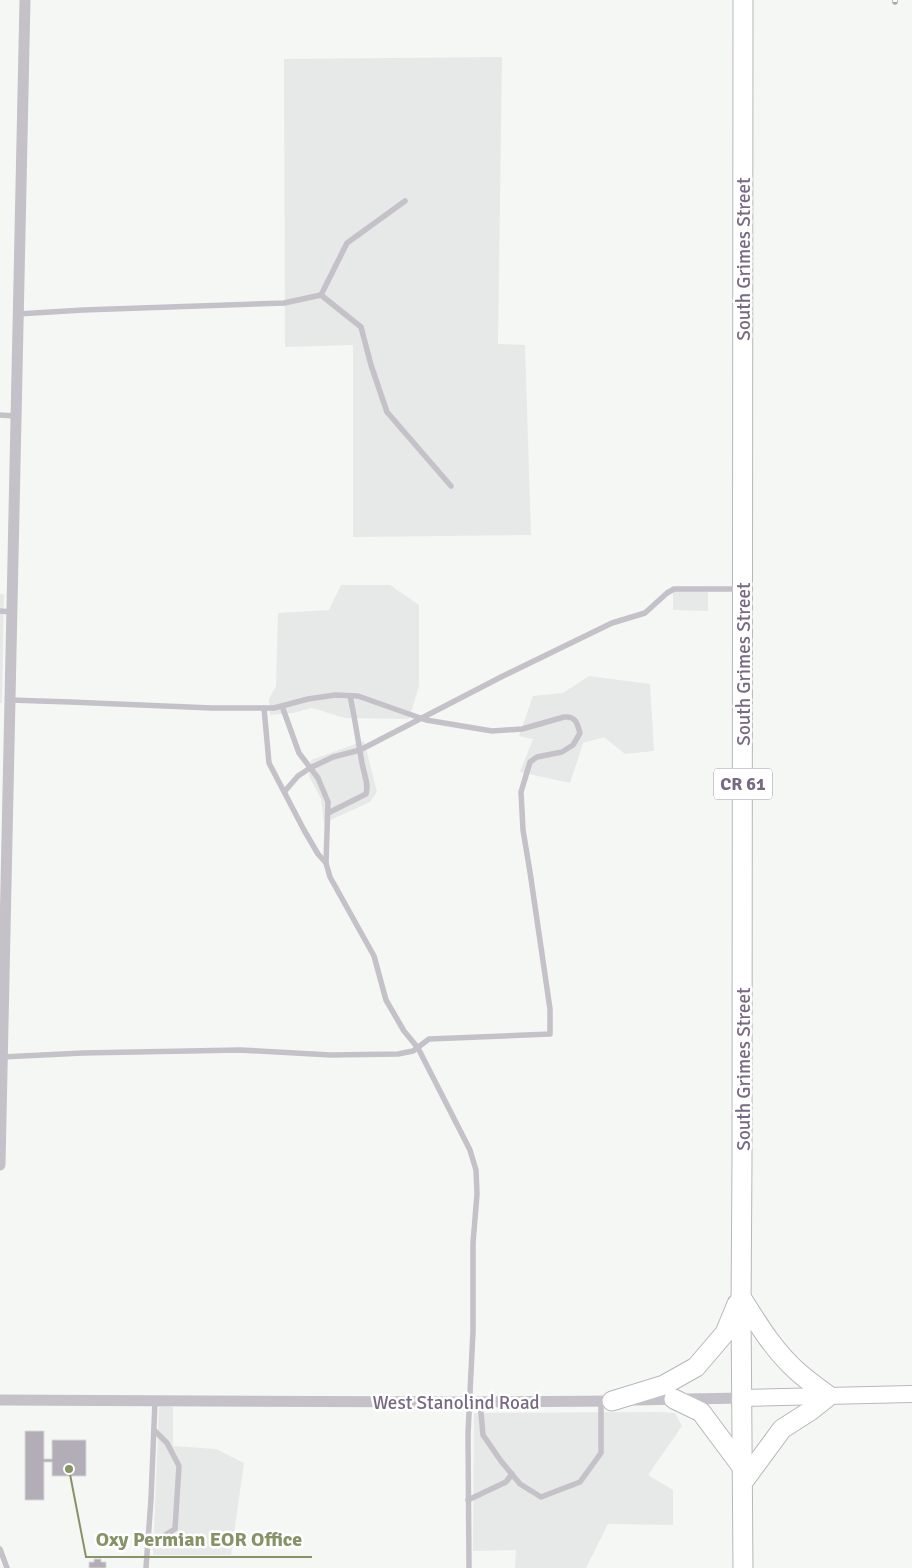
<svg xmlns="http://www.w3.org/2000/svg" width="912" height="1568" font-family="Signika,sans-serif">
  <style>
    .built { fill: #e7e8e8 }
    .building { fill: #b3adb7; stroke: #d7d9d7 }
    .lines { fill: none; stroke-linecap: round; stroke-linejoin: round }
    .secondary-casing { stroke: #bbb6be; stroke-width: 18 }
    .primary-casing { stroke: #b9b5bc; stroke-width: 21 }
    .lane { stroke: #c5c1c8; stroke-width: 5.5 }
    .street { stroke: #c5c1c8; stroke-width: 11 }
    .secondary { stroke: #fff; stroke-width: 16 }
    .primary { stroke: #fff; stroke-width: 19 }
    .rail-casing { stroke: #aaa5ae; stroke-width: 5.5 }
    .rail { stroke: #fff; stroke-width: 4; stroke-dasharray: 11; stroke-linecap: butt }
    .labels { text-anchor: middle; stroke-width: 5; stroke-linejoin: round; paint-order: stroke }
    .shield { fill: #fff; stroke: #a097a8; stroke-width: 1 }
    .shield-label { font-size: 18px; font-weight: bold; fill: #786a82 }
    .street-label { font-size: 19px; fill: #786a82; stroke: #fff }
    .leader { fill: none; stroke: #869366; stroke-width: 2 }
    .callout-dot { fill: #869366; stroke: #fff; stroke-width: 2 }
    .callout-label { font-size: 20px; text-anchor: middle; font-weight: bold; fill: #869366; stroke: #fff; stroke-width: 5; stroke-linejoin: round; paint-order: stroke }
  </style>
  <rect width="100%" height="100%" fill="#f5f7f5"/>
  <g class="built">
    <polygon points="502,57 498,344 525,345 531,535 353,537 353,345 285,347 284,59"/>
    <polygon points="341,585 390,585 419,605 419,686 409,719 345,718 312,708 293,713 270,715 269,699 276,686 278,613 329,610"/>
    <polygon points="673,591 708,591 708,611 673,610"/>
    <polygon points="0,594 4,594 2,703 0,703"/>
    <polygon points="589,676 650,684 654,751 625,754 604,737 583,743 570,783 520,772 533,739 519,736 533,696 563,693"/>
    <polygon points="364,741 377,792 370,802 324,823 321,799 309,776 311,760"/>
    <polygon points="159,1406 173,1407 173,1446 216,1449 244,1463 231,1555 153,1555"/>
    <polygon points="661,1412 675,1413 682,1426 648,1475 673,1490 673,1525 608,1524 586,1568 515,1568 516,1550 473,1551 474,1413"/>
  </g>
  <g class="building">
    <polygon points="25,1431 44,1431 44,1459 52,1459 52,1440 86,1440 86,1476 52,1476 52,1462 44,1462 44,1500 25,1500"/>
    <polygon points="94,1559 101,1559 101,1562 106,1562 106,1568 89,1568 89,1562 94,1562"/>
  </g>
  <g class="lines">
    <g class="secondary-casing">
      <polyline id="secondary" points="742,1398 912,1394"/>
    </g>
    <g class="primary-casing">
      <g id="primary">
        <polyline points="743,0 742,1160 741,1310 743,1568"/>
        <path d="M741 1297C758 1324 774 1351 798 1372 807 1380 818 1388 829 1396L810 1411 782 1429 743 1482"/>
        <polyline points="674,1399 701,1412 742,1467"/>
        <polyline points="612,1401 664,1385 696,1367 725,1333 737,1304"/>
      </g>
    </g>
    <g class="lane">
      <polyline points="321,295 361,327 371,365 387,412 451,486"/>
      <polyline points="18,314 83,310 284,303 321,295 347,243 405,201"/>
      <polyline points="0,415 16,416"/>
      <polyline points="0,611 12,612"/>
      <polyline points="282,706 299,753 318,778 328,802 326,863 330,877 374,956 386,1000 404,1031 418,1048 470,1150 476,1170 477,1194 473,1243 473,1331 468,1434 469,1568"/>
      <polyline points="264,708 269,763 304,830 318,854 326,863"/>
      <polyline points="285,791 298,776 310,768 333,757 360,750 503,676 612,623 645,613 667,593 674,589 739,589"/>
      <path d="M328 813 366 794C369 783 364 775 362 763 358 741 355 718 350 696"/>
      <path d="M2 1057 83 1053 240 1050 331 1055 398 1054 413 1051 429 1039 550 1034V1009L530 872 523 830 521 792 530 762 537 757 562 752 573 745 580 733C577 723 576 716 564 717L522 729 492 731 426 720 358 696 335 695 308 699 274 708H212L70 702 10 700"/>
      <polyline points="480,1402 483,1435 501,1461 520,1484 541,1497 580,1482 601,1453 601,1401"/>
      <polyline points="468,1500 506,1482 512,1474"/>
      <polyline points="148,1545 175,1529 179,1466 167,1443 154,1430"/>
      <polyline points="0,1549 7,1568"/>
      <polyline points="146,1568 151,1499 155,1401"/>
    </g>
    <g class="street">
      <polyline points="0,1165 25,0"/>
      <polyline points="0,1400 450,1402 618,1401"/>
      <polyline points="634,1400 742,1398"/>
    </g>
    <use href="#secondary" class="secondary"/>
    <use href="#primary" class="primary"/>
    <g class="rail-casing">
      <polyline id="rail" points="895,0 895,2"/>
    </g>
    <use href="#rail" class="rail"/>
  </g>
  <g class="labels">
    <rect class="shield" x="714" y="768.5" width="58" height="31" rx="4"/>
    <g class="shield-label">
      <text x="743" y="790">CR 61</text>
    </g>
    <g class="street-label">
      <text transform="translate(743 259) rotate(-90)" y="7">South Grimes Street</text>
      <text transform="translate(743 664) rotate(-90)" y="7">South Grimes Street</text>
      <text transform="translate(743 1069) rotate(-90)" y="7">South Grimes Street</text>
      <text x="456" y="1409">West Stanolind Road</text>
    </g>
  </g>
  <path class="leader" d="M69 1469L86 1557H312"/>
  <circle class="callout-dot" cx="69" cy="1469" r="5"/>
  <g class="callout-label">
    <text x="199" y="1546">Oxy Permian EOR Office</text>
  </g>
</svg>
